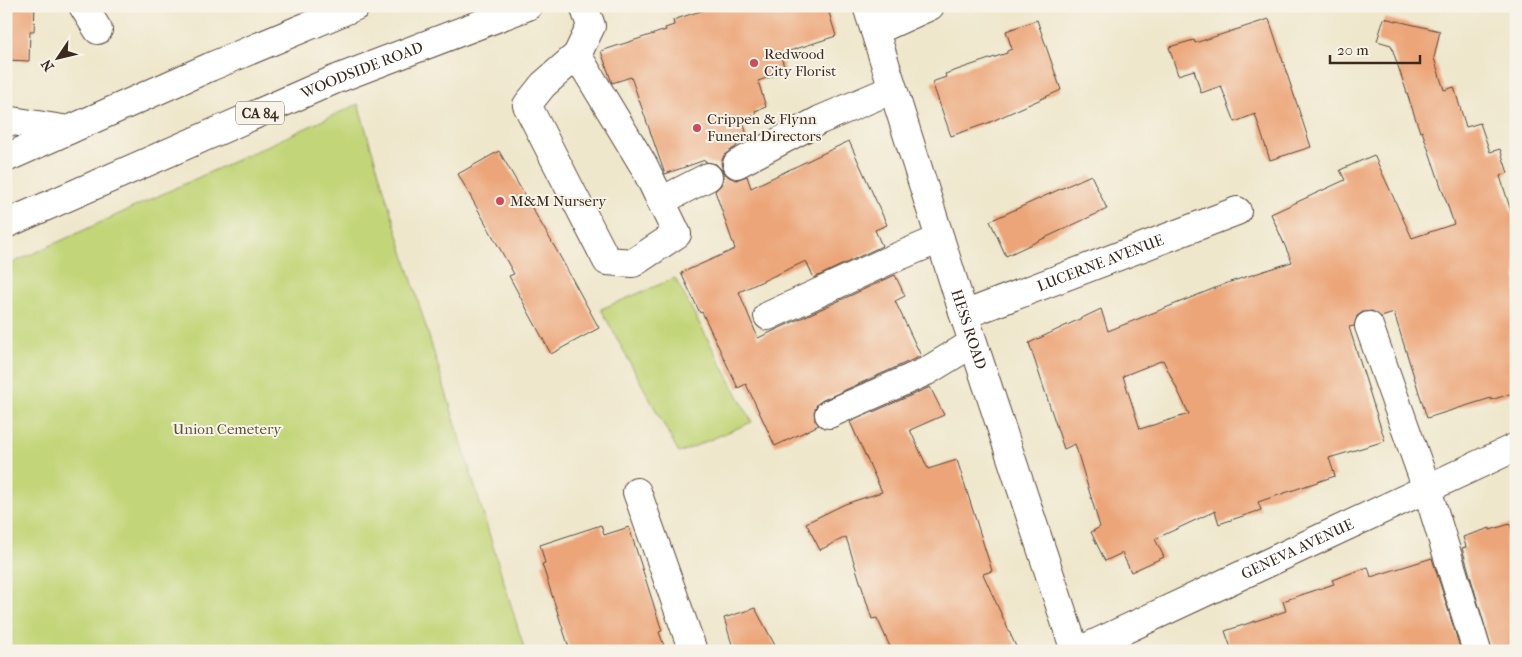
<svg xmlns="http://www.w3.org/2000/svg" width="1522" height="657" font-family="'IM FELL French Canon',serif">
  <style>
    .green { fill: #c2d578; stroke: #7e804b }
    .building { fill: #eca578; fill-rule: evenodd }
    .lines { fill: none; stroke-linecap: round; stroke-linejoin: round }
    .minor-casing { stroke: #564638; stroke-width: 30 }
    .highway-casing { stroke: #564638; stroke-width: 30 }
    .minor { stroke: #fff; stroke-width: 28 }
    .highway { stroke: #fff; stroke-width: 28 }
    .poi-dot { fill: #d1495b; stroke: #f7f3e8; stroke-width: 2 }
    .labels { text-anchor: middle; stroke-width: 4; stroke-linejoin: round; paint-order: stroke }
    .shield { fill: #f7f3e8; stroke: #73665b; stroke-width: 1 }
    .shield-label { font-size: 14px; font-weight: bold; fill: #3b2a1e }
    .poi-label { font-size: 15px; fill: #3b2a1e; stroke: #f7f3e8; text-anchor: start }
    .street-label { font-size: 15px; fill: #3b2a1e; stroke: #f7f3e8 }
    .park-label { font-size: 15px; fill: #5d5534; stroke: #f7f3e8 }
  </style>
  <rect width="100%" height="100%" fill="#f7f3e8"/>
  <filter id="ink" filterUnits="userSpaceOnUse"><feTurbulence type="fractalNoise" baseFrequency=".02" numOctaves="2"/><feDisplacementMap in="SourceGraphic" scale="10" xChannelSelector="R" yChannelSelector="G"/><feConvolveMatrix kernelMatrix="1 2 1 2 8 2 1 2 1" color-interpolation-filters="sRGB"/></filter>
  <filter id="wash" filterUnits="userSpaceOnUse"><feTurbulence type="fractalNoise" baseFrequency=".0096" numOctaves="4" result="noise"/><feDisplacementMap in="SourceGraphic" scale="20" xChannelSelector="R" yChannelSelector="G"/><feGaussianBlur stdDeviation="1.12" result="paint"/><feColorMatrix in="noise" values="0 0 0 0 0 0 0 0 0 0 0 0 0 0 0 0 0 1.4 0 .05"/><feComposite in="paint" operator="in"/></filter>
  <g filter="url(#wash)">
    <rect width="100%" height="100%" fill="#efe7cc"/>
    <g class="green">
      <polygon points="358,104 525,651 6,651 6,266"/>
      <polygon points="675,278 752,422 679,453 601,309"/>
    </g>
    <g id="blocks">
      <g class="building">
        <polygon points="6,6 35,6 34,31 30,31 29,61 6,60"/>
        <polygon points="716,6 827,6 836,36 780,54 786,72 758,81 766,107 755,111 756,114 742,119 748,138 736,142 737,146 724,155 721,163 723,172 729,177 736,180 747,176 751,188 849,141 887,225 875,230 882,246 814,278 806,261 739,292 758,338 895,275 905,296 895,301 921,356 823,400 817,404 814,412 815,420 819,425 775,446 746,384 738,388 702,312 700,313 681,273 735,249 715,191 721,185 724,177 722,170 716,164 706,162 705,160 665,174 631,77 612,83 601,51 666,30 665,28 674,25 673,20"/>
        <path d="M1384 18 1440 31 1434 58 1444 90 1454 87 1466 127 1480 123 1490 152 1500 149 1508 173 1500 176 1516 227V392L1491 400V398L1427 418 1394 313 1381 317 1372 311 1363 312 1357 316 1354 326 1349 327 1385 441 1329 458 1335 476 1258 502 1261 510 1219 524 1215 511 1155 539 1164 557 1131 572 1122 553 1105 561 1091 532 1100 527 1075 444 1064 449 1029 343 1101 309 1108 331 1230 282 1292 262 1271 214 1345 180 1340 170 1374 155 1412 238 1454 224 1422 131 1420 132 1391 45 1377 41ZM1163 360 1189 414 1140 429 1123 376Z"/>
        <polygon points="1269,19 1311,147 1270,160 1255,114 1235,122 1221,86 1201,93 1194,70 1178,75 1169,47 1194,40 1195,43"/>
        <polygon points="1037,20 1061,90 988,123 951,136 932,82 946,77 945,74 1007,53 1007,51 1012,49 1006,31"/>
        <polygon points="499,151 557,251 599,328 551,354 509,276 514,274 458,174"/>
        <polygon points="1091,175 1107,209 1006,256 990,221"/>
        <polygon points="930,387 944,415 910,430 928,469 957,460 992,571 983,574 1018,651 892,651 877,618 872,619 846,537 820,550 806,523 845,504 882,492 850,422"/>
        <polygon points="1510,524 1516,542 1516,651 1492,651 1462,548 1466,547 1463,537 1490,528 1490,530"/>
        <polygon points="601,525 604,535 629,527 662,631 659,632 666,651 570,651 542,564 545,563 540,545"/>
        <polygon points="1432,558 1461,651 1232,651 1225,631 1286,611 1283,601 1334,584 1332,580 1368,567 1371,577"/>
        <polygon points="755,608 778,651 734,651 724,618"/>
      </g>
    </g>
  </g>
  <g filter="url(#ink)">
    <use href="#blocks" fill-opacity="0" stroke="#564638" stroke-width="1"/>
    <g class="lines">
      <g class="minor-casing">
        <g id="minor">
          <polyline points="83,6 98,30"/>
          <path id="s1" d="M867 6 964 315 1075 651"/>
          <polyline points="875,31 930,6"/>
          <polyline points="577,55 644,166 677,234 633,263 607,261 527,105 543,85 577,55 591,26 584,6"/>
          <polyline points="737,164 820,120 893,89"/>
          <polyline points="661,201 708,177"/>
          <path id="s2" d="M964 315 1237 211"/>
          <polyline points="768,316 885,262 940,239"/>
          <polyline points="1369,326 1427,489 1477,651"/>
          <polyline points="829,414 927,371 973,343"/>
          <polyline points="637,492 693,651"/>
          <path id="s3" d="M1079 651 1516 447"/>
        </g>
      </g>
      <g class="highway-casing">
        <g id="highway">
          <polyline points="6,120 69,130"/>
          <polyline points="6,158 210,67 356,6"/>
          <path id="s4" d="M6 224 334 80 528 6"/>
        </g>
      </g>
      <use href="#minor" class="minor"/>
      <use href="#highway" class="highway"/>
    </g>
  </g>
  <g class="poi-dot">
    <circle cx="754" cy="63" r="5"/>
    <circle cx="697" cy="128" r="5"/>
    <circle cx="500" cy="201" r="5"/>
  </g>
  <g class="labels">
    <rect class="shield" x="236" y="101.5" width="48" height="23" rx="4"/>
    <g class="shield-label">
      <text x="260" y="118">CA 84</text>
    </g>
    <g class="poi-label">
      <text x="764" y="59">Redwood<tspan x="764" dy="17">City Florist</tspan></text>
      <text x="707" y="124">Crippen &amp; Flynn<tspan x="707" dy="17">Funeral Directors</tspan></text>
      <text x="510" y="206">M&amp;M Nursery</text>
    </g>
    <g class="street-label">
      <text dy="5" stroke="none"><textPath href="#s4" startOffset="388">WOODSIDE ROAD</textPath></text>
      <text dy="5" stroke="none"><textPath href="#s2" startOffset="146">LUCERNE AVENUE</textPath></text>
      <text dy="5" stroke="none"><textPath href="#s1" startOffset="339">HESS ROAD</textPath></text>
      <text dy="5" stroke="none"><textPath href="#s3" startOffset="241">GENEVA AVENUE</textPath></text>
    </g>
    <g class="park-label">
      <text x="227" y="434">Union Cemetery</text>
    </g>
  </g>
  <rect width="1522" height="657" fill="none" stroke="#f7f3e8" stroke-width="25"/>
  <g transform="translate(58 58) rotate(235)" stroke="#f7f3e8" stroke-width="4" paint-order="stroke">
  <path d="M0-4L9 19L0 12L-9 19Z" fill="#3b2a1e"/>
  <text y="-8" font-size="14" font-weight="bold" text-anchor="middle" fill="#3b2a1e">N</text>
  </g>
  <path d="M1330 55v8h90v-8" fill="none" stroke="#3b2a1e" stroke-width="2.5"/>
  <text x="1337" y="55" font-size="15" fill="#3b2a1e" stroke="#f7f3e8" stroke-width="4" paint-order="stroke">20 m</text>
</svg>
